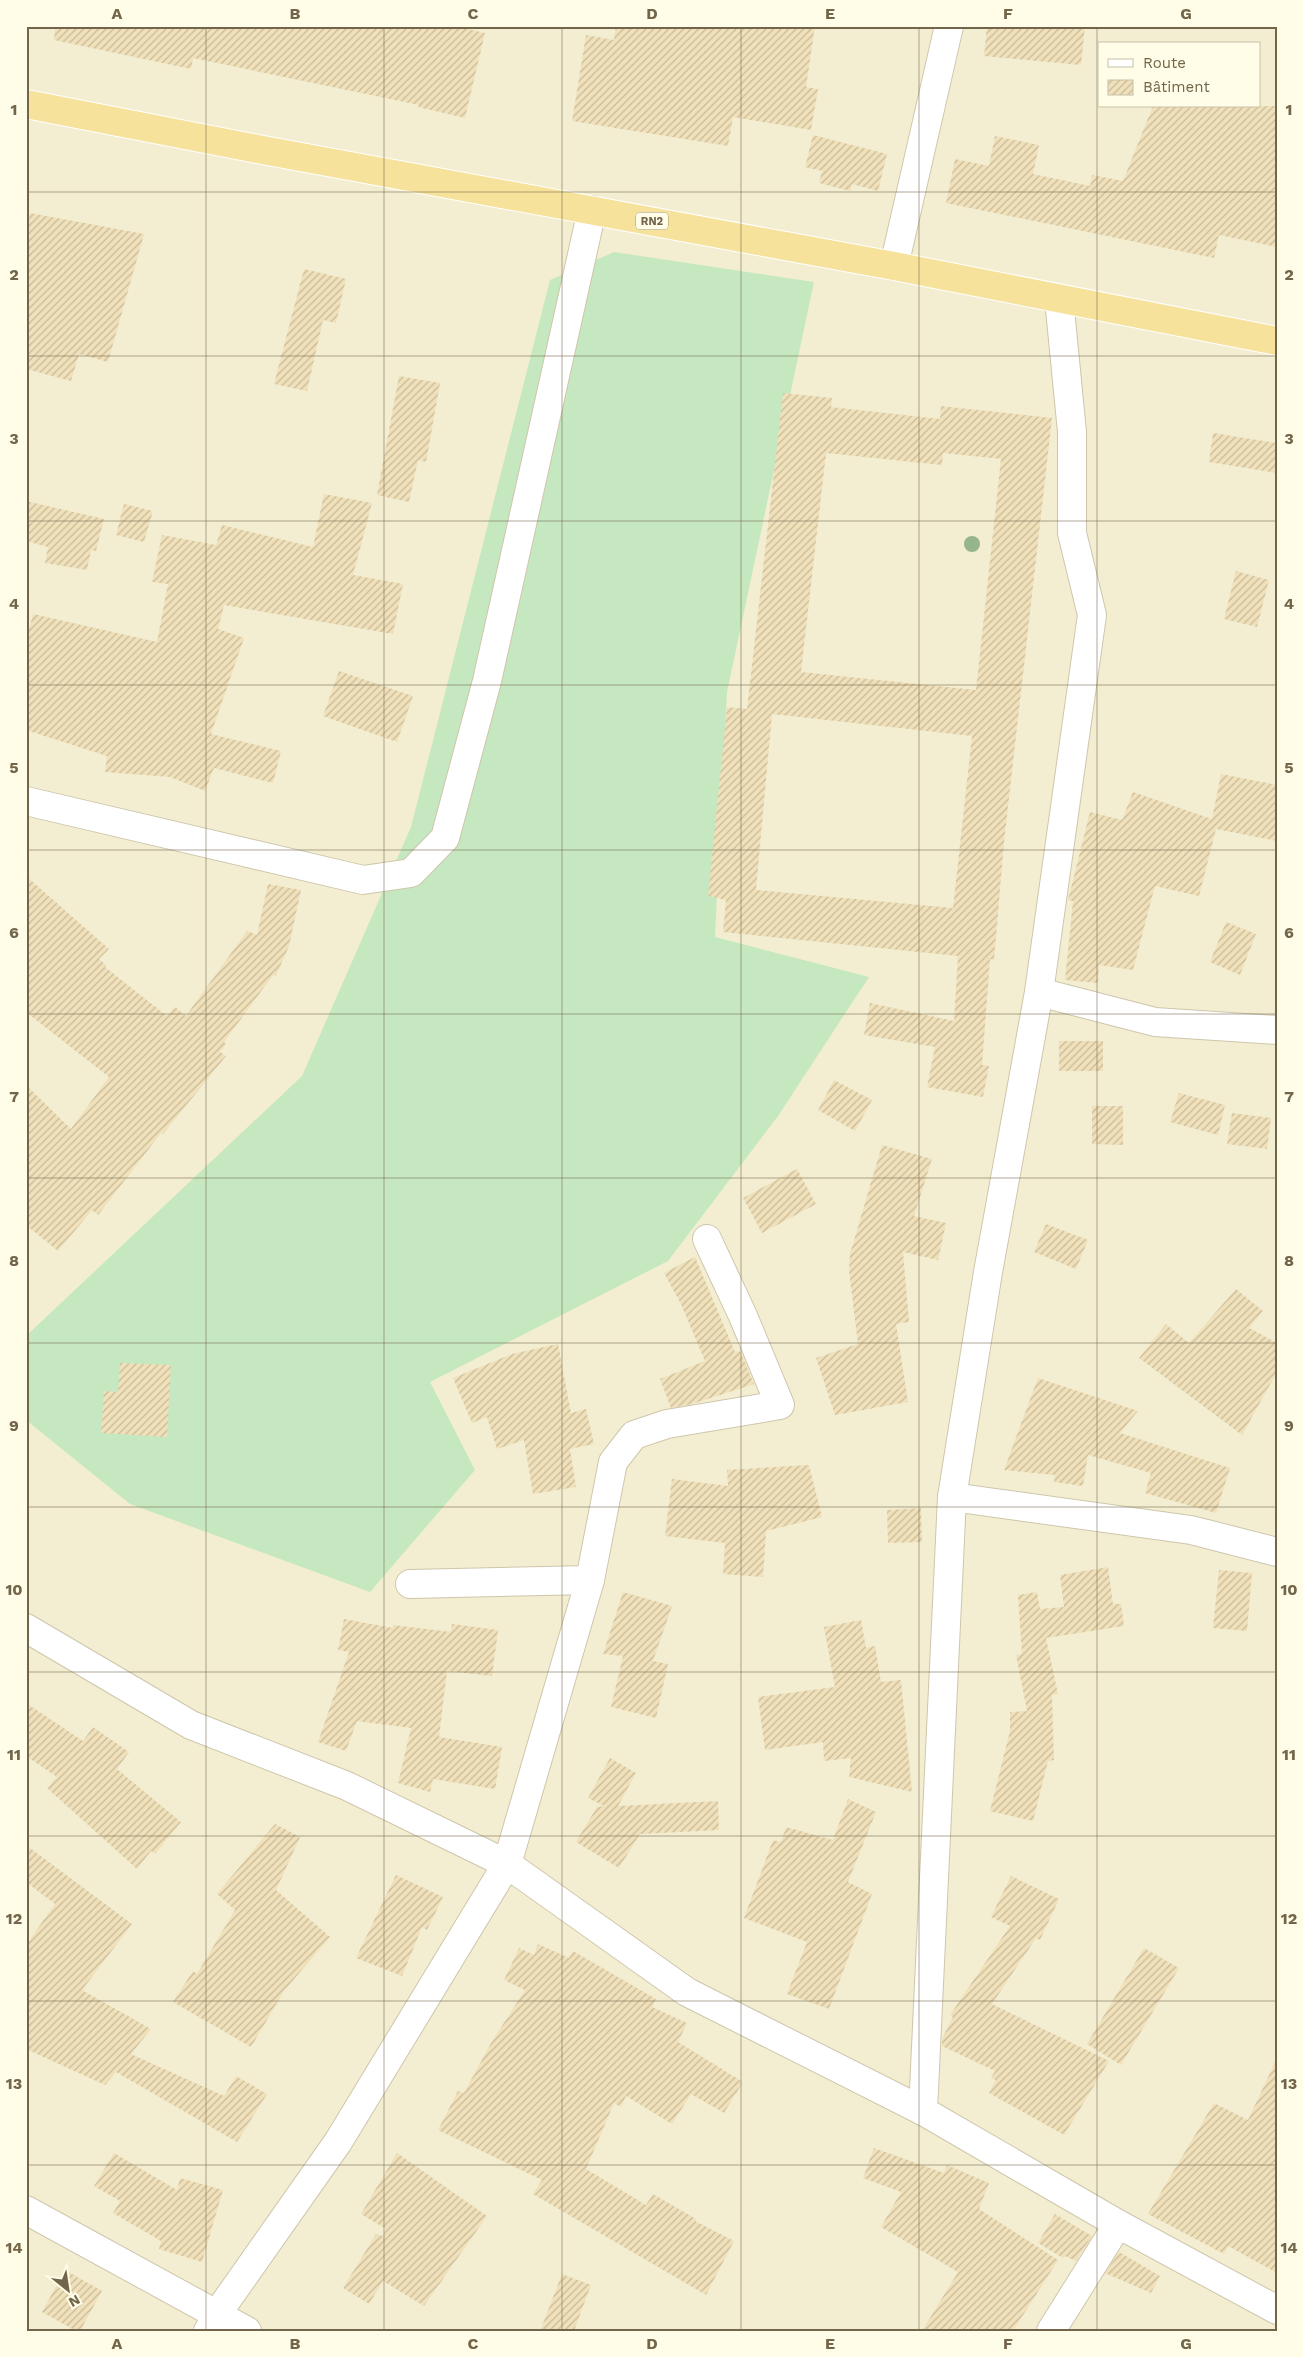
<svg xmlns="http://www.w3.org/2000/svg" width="1303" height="2357" font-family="'Work Sans',sans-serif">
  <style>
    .residential { fill: #f3eed1; fill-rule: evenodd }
    .grass { fill: #c5e8c1 }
    .building { fill: url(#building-hatch); fill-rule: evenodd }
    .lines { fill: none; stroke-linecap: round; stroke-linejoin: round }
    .minor-casing { stroke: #cec6ac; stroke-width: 30 }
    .trunk-casing { stroke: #fff; stroke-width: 30 }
    .minor { stroke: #fff; stroke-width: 28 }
    .trunk { stroke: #f6e29b; stroke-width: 28 }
    .tree { fill: #96b58c }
    .grid { fill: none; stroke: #726549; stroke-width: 1; stroke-opacity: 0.55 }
    .labels { text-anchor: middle; stroke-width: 4.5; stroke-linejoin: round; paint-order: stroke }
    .shield { fill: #fffde8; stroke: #9c9379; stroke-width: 1 }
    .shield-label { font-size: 11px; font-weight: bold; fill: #726549 }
    .neatline { fill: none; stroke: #726549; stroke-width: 2 }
    .grid-label { font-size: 16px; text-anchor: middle; font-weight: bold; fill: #726549 }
  </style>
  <defs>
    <pattern id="building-hatch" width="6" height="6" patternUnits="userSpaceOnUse" patternTransform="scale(1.25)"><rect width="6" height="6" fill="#f0e1ba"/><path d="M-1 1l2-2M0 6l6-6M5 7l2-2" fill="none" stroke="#c7ba99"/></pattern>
  </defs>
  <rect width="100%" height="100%" fill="#fbfae2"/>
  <path class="residential" d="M26 26H1277V2331H26ZM1099 44H1259V106H1099Z"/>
  <polygon class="grass" points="614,252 814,282 727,692 715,937 869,977 778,1116 668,1261 430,1382 475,1470 370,1592 130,1504 26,1420 26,1336 302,1076 411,827 550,280"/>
  <g class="building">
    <polygon points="55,26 455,26 485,33 465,118 418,107 419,105 193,58 191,69 54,40"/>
    <polygon points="616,26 815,26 806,87 818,89 811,130 733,117 728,146 572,121 586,35 614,40"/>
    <polygon points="987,26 1085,26 1081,65 984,56"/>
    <polygon points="1153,106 1277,106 1277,247 1219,235 1214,258 946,203 955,159 989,166 995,136 1039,145 1033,174 1090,186 1092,175 1123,181"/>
    <polygon points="813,135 887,154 878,191 852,184 850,191 819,183 822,171 805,167"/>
    <polygon points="30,213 144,234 108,362 79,354 71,381 26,369 26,237"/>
    <polygon points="304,269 346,279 336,323 323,320 307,391 274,384"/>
    <polygon points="399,376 440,383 426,462 418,460 409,502 377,495"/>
    <path d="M783 393 832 398 831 407 940 419 941 406 1052 418 1004 842 994 960 990 959 982 1065 989 1066 983 1097 927 1087 935 1047 864 1035 870 1003 954 1021 958 956 723 932 726 900 708 896 727 707 747 709ZM826 453 942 465 943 453 1001 459 976 690 801 672ZM772 714 972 736 953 908 756 890Z"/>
    <polygon points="1213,433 1277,443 1277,473 1209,462"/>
    <polygon points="324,494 372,503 353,575 403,584 393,634 224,605 218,629 244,638 211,734 281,751 273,783 214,768 205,791 170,777 105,772 107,756 26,730 26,642 33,614 157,642 168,584 152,582 162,535 216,545 222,525 313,547"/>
    <polygon points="26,501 104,519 96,551 91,550 87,570 45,563 48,547 26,541"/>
    <polygon points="124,504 153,511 144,542 116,535"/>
    <polygon points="1236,571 1269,580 1257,627 1224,619"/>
    <polygon points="339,671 413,696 397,742 323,716"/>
    <polygon points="1221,774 1277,785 1277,841 1216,829 1199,896 1155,886 1133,970 1099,965 1098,983 1065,980 1073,901 1068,900 1090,812 1122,820 1133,792 1212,819"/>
    <polygon points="26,876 109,949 99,959 106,965 105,967 167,1016 175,1007 186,1016 247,931 257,935 268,884 301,890 289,946 276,976 273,975 224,1042 226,1044 220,1052 226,1056 163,1134 161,1133 98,1215 92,1210 58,1251 26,1225 26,1085 71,1129 109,1077 26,1012"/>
    <polygon points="1226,922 1256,934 1240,975 1210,962"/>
    <rect x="1059" y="1041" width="44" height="30"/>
    <polygon points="834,1080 872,1100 855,1131 818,1110"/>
    <polygon points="1179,1093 1225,1105 1218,1135 1170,1122"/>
    <polygon points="1092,1106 1123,1106 1123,1145 1092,1144"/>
    <polygon points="1232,1113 1271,1118 1267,1149 1227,1144"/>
    <polygon points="882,1145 932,1159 914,1216 946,1223 938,1260 903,1252 909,1322 896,1324 908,1402 835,1415 816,1358 858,1344 849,1270 850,1254"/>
    <polygon points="797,1169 816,1204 762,1233 743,1198"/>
    <polygon points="1046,1224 1088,1240 1076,1269 1034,1252"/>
    <polygon points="695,1257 735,1352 740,1351 754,1384 692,1404 671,1408 660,1379 705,1361 681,1304 664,1273"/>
    <polygon points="1236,1289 1263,1311 1249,1328 1277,1343 1277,1372 1242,1435 1139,1358 1166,1324 1189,1343"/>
    <polygon points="558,1344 571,1413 586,1409 594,1444 570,1449 576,1487 533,1494 524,1440 497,1449 487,1417 472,1423 453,1378 512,1354"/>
    <polygon points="120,1363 171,1365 167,1437 101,1433 104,1391 118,1392"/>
    <polygon points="1038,1378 1138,1411 1120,1433 1230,1468 1216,1513 1145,1493 1151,1473 1088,1455 1083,1486 1054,1482 1055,1475 1004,1470"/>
    <polygon points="809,1465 822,1517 766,1531 763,1577 723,1574 725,1543 665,1536 672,1479 728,1486 727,1470"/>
    <polygon points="921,1508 922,1542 888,1543 887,1510"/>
    <polygon points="1108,1567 1113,1604 1121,1604 1124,1626 1046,1638 1058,1694 1052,1695 1054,1760 1048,1761 1033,1821 990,1811 1010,1731 1010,1712 1027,1711 1016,1655 1022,1654 1018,1595 1037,1592 1040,1609 1064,1607 1060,1575"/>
    <polygon points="1219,1570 1252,1573 1247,1631 1213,1628"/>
    <polygon points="623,1592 672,1606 653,1661 668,1664 656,1718 611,1707 623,1656 603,1654"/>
    <polygon points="344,1619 393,1628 393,1625 451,1632 452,1624 498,1630 492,1676 447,1671 439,1737 502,1747 495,1789 433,1779 430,1792 398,1783 411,1728 357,1721 346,1751 318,1742 349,1652 338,1650"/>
    <polygon points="861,1620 866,1648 875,1646 881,1682 901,1680 912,1792 849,1777 851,1758 824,1761 823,1742 765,1750 758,1697 835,1687 824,1627"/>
    <polygon points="26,1703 83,1741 93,1727 129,1752 117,1769 181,1822 155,1854 151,1851 137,1869 47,1788 57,1777 26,1756"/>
    <polygon points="610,1758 636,1773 618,1806 718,1801 719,1830 640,1834 619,1868 576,1842 597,1807 604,1806 588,1798"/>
    <polygon points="848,1799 876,1812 848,1882 872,1894 829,2009 787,1994 807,1942 744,1918 773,1840 781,1842 786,1827 833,1840"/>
    <polygon points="275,1824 300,1837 276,1890 330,1937 284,1991 251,2047 173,2002 193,1971 197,1974 235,1910 217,1894"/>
    <polygon points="26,1845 132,1924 82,1990 151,2029 131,2054 224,2096 236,2076 267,2094 237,2142 116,2072 105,2085 26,2049 26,1945 55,1904 26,1882"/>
    <polygon points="396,1875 443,1897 427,1930 422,1927 402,1976 356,1958"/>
    <polygon points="1011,1876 1059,1899 1040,1940 1036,1938 992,2004 1109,2061 1064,2135 989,2093 996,2080 991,2078 995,2071 942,2046 942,2039 953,2017 950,2015 1010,1926 991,1917"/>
    <polygon points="538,1944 569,1958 573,1951 656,1999 652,2007 687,2023 678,2042 743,2082 724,2113 691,2094 672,2124 626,2096 621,2107 614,2103 586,2169 646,2205 653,2194 696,2219 695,2221 734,2241 706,2295 533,2194 542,2180 438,2130 458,2091 464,2093 491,2043 525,1990 504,1980 519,1948 534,1955"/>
    <polygon points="1144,1948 1179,1968 1121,2065 1087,2044"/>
    <polygon points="1277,2058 1277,2273 1228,2246 1224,2254 1148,2214 1214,2103 1248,2120"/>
    <polygon points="874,2148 944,2173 947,2165 989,2183 979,2209 1058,2260 1013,2331 922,2331 958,2272 881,2227 901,2192 863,2178"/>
    <polygon points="114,2153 177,2190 180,2178 223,2190 202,2262 159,2249 161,2241 113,2213 120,2201 94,2186"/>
    <polygon points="397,2153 487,2216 424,2306 383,2281 369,2304 343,2288 376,2234 383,2236 386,2229 361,2214"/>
    <polygon points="1055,2214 1092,2236 1076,2261 1065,2256 1063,2258 1038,2243"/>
    <polygon points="1119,2252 1160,2276 1151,2293 1105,2273"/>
    <polygon points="65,2270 102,2291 80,2331 76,2331 42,2312"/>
    <polygon points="562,2274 591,2285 574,2331 540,2331"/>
  </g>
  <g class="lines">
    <g class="minor-casing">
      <g id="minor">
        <polyline points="894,266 949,26"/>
        <polyline points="26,801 363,880 411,873 445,838 487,681 592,210"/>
        <polyline points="1039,992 1155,1022 1277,1030"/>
        <polyline points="952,1497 1191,1530 1277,1552"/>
        <polyline points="410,1584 590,1580"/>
        <polyline points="26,1628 191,1725 347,1786 507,1864 687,1992 923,2111 1118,2224 1277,2310"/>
        <polyline points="923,2111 952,1497 988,1272 1039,992 1092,615 1072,533 1072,432 1059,299"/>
        <polyline points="26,2210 247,2331"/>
        <polyline points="208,2331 217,2314 338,2142 507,1864 590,1580 613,1462 634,1435 667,1424 780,1405 743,1316 707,1239"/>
        <polyline points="1051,2331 1118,2224"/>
      </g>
    </g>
    <g class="trunk-casing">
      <polyline id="trunk" points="26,104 268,151 894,266 1277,341"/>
    </g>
    <use href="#minor" class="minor"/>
    <use href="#trunk" class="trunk"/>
  </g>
  <circle class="tree" cx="972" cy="544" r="8"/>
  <path class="grid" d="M206 26V2331M384 26V2331M562 26V2331M741 26V2331M919 26V2331M1097 26V2331M26 192H1277M26 356H1277M26 521H1277M26 685H1277M26 850H1277M26 1014H1277M26 1178H1277M26 1343H1277M26 1507H1277M26 1672H1277M26 1836H1277M26 2001H1277M26 2165H1277"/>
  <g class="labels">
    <rect class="shield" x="636" y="212.5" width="32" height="17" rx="4"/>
    <g class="shield-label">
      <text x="652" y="225">RN2</text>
    </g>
  </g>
  <rect width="1303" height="2357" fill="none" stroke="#fffde8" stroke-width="55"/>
  <rect x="1098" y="42" width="162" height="65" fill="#fffde8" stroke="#c7c0a8"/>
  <rect x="1108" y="59" width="25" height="8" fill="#ffffff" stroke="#c7c0a8"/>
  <text x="1143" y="68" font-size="15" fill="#726549">Route</text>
  <rect x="1108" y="80" width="25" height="15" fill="url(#building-hatch)" stroke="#c7c0a8"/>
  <text x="1143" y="92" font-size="15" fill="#726549">Bâtiment</text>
  <g transform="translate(68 2290) rotate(150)" stroke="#fffde8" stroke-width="4" paint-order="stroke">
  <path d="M0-4L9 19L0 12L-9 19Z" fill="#726549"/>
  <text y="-8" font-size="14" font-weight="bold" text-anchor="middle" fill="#726549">N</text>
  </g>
  <rect x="28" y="28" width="1248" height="2302" class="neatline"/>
  <g class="grid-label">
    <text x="117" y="19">A</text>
    <text x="295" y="19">B</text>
    <text x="473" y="19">C</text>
    <text x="652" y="19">D</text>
    <text x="830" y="19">E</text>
    <text x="1008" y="19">F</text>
    <text x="1186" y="19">G</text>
    <text x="14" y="115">1</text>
    <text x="1289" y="115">1</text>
    <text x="14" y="280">2</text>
    <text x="1289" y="280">2</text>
    <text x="14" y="444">3</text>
    <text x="1289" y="444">3</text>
    <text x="14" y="609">4</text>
    <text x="1289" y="609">4</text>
    <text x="14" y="773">5</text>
    <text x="1289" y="773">5</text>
    <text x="14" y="938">6</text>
    <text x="1289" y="938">6</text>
    <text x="14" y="1102">7</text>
    <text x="1289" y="1102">7</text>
    <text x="14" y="1266">8</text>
    <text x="1289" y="1266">8</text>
    <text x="14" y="1431">9</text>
    <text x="1289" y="1431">9</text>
    <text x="14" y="1595">10</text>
    <text x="1289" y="1595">10</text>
    <text x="14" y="1760">11</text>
    <text x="1289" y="1760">11</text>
    <text x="14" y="1924">12</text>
    <text x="1289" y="1924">12</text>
    <text x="14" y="2089">13</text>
    <text x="1289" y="2089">13</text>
    <text x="14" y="2253">14</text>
    <text x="1289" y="2253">14</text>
    <text x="117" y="2349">A</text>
    <text x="295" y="2349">B</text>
    <text x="473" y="2349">C</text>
    <text x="652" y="2349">D</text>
    <text x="830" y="2349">E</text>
    <text x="1008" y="2349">F</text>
    <text x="1186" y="2349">G</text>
  </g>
</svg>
